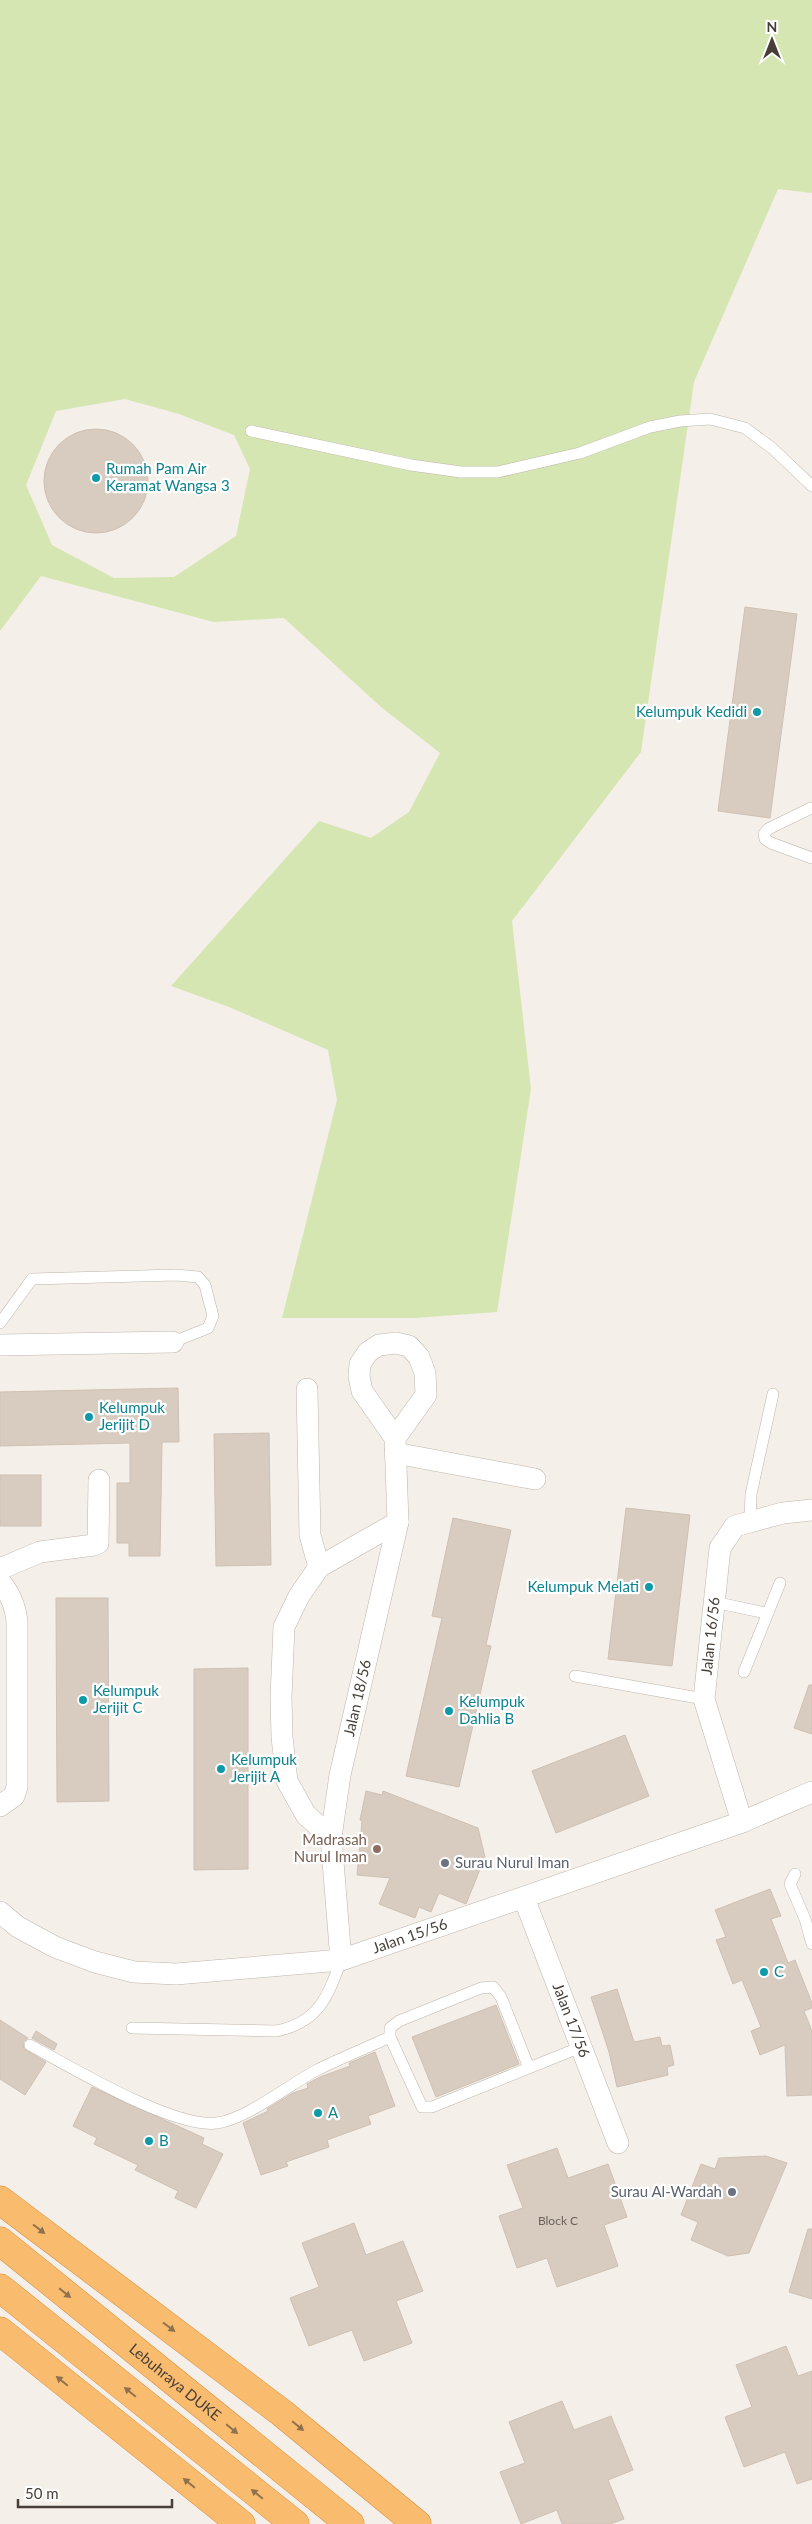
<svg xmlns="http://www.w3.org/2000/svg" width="812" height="2524" font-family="Lato,sans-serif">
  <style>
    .green { fill: #d5e6b3; fill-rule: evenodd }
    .building { fill: #d8ccc1; stroke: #cfc0b2 }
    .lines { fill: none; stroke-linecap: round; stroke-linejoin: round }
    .service-casing { stroke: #bfb6ab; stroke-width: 12 }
    .minor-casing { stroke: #bfb6ab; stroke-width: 22 }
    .motorway-casing { stroke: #d88e3e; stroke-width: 29 }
    .service { stroke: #fff; stroke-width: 11 }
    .minor { stroke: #fff; stroke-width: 21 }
    .motorway { stroke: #f9bb6e; stroke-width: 28 }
    .oneway { fill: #8e714d }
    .culture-dot { fill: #0f9aa8; stroke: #fff; stroke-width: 2 }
    .education-dot { fill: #8d6e63; stroke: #fff; stroke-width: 2 }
    .worship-dot { fill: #6b7280; stroke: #fff; stroke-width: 2 }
    .labels { text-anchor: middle; stroke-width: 4.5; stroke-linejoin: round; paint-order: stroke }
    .number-label { font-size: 12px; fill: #6b625a }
    .culture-label { font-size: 15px; fill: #0d838f; stroke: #fff; text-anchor: start }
    .street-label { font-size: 15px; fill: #473f37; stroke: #fff }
    .education-label { font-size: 15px; fill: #785e54; stroke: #fff; text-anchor: end }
    .worship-label { font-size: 15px; fill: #5b616d; stroke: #fff; text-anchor: start }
  </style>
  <rect width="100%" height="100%" fill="#f4efe8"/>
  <path class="green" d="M0 0H812V193L778 189 694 382 641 752 512 921 531 1089 497 1312 415 1318H282L337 1100 328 1050 229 1007 171 986 319 821 371 838 409 812 440 753 381 707 284 618 214 622 41 576 0 631ZM125 399 179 414 234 435 250 469 236 536 174 577 114 578 52 545 26 485 56 411Z"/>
  <g class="building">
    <circle cx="96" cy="481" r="52"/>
    <polygon points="745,607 797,614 770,818 718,811"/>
    <polygon points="178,1388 179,1442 162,1442 160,1556 129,1556 129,1543 117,1543 117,1483 130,1483 130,1443 0,1446 0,1392"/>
    <polygon points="269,1433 271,1565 216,1566 214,1434"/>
    <rect x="0" y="1475" width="41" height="51"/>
    <polygon points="626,1508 690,1515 672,1666 608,1659"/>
    <polygon points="453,1518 511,1530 486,1645 491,1646 459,1787 406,1776 442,1618 432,1616"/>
    <polygon points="56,1598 108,1598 109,1801 57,1802"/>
    <polygon points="248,1668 248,1869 194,1870 194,1669"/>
    <polygon points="809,1685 812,1685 812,1734 794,1728"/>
    <polygon points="625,1735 649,1796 556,1833 532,1771"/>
    <polygon points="366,1791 382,1795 383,1791 478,1828 485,1857 466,1904 439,1893 431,1912 419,1907 415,1918 379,1904 390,1878 357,1875 362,1821 360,1820"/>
    <polygon points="770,1889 781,1916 771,1919 788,1963 795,1960 812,2003 812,2008 804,2011 812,2031 812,2095 787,2096 785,2045 760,2055 751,2031 761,2027 742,1980 733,1984 716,1940 726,1937 715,1910"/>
    <polygon points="617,1989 634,2042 660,2037 662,2046 670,2045 674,2065 667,2067 668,2075 617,2087 609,2052 591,1997"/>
    <polygon points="496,2005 519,2064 436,2097 412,2037"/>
    <polygon points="0,2020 28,2038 23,2042 24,2049 46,2062 25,2095 0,2079"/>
    <polygon points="36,2031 57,2044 54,2050 32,2038"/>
    <polygon points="375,2052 395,2106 368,2116 371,2124 327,2140 329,2147 286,2162 288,2166 261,2175 243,2123 268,2111 267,2109 293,2093 308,2088 307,2084 320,2077 350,2066 349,2063"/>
    <polygon points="92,2087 204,2138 202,2144 223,2154 196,2208 175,2198 178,2191 135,2170 138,2165 94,2144 97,2138 73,2126"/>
    <polygon points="557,2148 568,2178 608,2164 627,2217 604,2225 618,2266 557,2287 547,2258 517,2268 499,2216 523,2208 507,2165"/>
    <polygon points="766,2156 787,2163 749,2253 728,2256 691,2240 698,2222 681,2215 701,2164 715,2169 719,2158"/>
    <polygon points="354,2223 366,2255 403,2241 423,2291 396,2301 412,2343 364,2361 352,2330 309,2346 290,2298 319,2287 302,2243"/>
    <polygon points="808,2229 812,2229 812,2299 789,2292"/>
    <polygon points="786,2346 798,2376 812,2371 812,2479 797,2484 785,2452 744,2467 725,2417 752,2407 736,2365"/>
    <polygon points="562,2401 574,2430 611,2416 633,2470 608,2480 624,2519 610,2524 562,2524 557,2510 521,2524 500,2472 525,2463 509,2422"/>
  </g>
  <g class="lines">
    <g class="service-casing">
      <g id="service">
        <polyline points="251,431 411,465 461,472 498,472 580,453 650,427 680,421 710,419 745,428 772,448 812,486"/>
        <polyline points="811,808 768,829 764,834 765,839 771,843 812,858"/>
        <polyline points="0,1323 32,1279 176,1275 198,1277 205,1285 213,1316 208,1328 173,1342"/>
        <polyline points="750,1522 751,1494 773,1394"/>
        <polyline points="714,1602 766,1613"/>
        <polyline points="744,1672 780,1583"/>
        <polyline points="575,1676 704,1699"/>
        <polyline points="795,1874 790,1884 805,1919 812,1944"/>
        <path d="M132 2028 276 2031C318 2023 328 1997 341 1960"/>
        <path d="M30 2045C71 2067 174 2129 217 2123 247 2119 290 2084 317 2070 341 2058 366 2048 390 2037"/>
        <polyline points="529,2068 501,1997 493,1987 481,1988 399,2021 390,2028 390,2037 422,2107 432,2107 581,2047"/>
      </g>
    </g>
    <g class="minor-casing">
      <g id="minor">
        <polyline points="0,1345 173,1342"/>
        <polyline points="307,1389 310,1535 319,1567"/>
        <polyline points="395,1453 535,1479"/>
        <polyline points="0,1569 40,1552 94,1545 98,1543 99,1480"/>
        <path d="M0 1582C11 1594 15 1606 17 1621V1787L14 1796 0 1806"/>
        <path id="s1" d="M742 1822 704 1699 720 1548 735 1526 783 1513 812 1510"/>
        <polyline points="331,1837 306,1815 287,1781 282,1737 281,1697 284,1627 299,1596 319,1567 398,1522"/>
        <path id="s2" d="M524 1898 618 2143"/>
        <path id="s3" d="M0 1912 18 1927 55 1947 95 1962 134 1972 176 1974 341 1960 742 1822 812 1792"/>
        <path id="s4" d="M341 1960 331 1837 340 1775 398 1522 395 1438 362 1391 359 1376 360 1364 368 1352 379 1345 396 1343 409 1346 419 1357 425 1373 426 1395 395 1438"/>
      </g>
    </g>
    <g class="motorway-casing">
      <g id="motorway">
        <polyline points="0,2200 282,2413 417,2524"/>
        <path id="s5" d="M0 2241 350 2524"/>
        <polyline points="0,2288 295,2524"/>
        <polyline points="0,2331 241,2524"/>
      </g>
    </g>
    <use href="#service" class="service"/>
    <use href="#minor" class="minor"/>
    <use href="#motorway" class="motorway"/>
  </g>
  <defs><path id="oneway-solid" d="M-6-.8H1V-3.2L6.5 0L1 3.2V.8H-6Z" transform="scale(1.25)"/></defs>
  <g class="oneway">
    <use href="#oneway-solid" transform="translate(39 2229) rotate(37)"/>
    <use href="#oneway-solid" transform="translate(65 2293) rotate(39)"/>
    <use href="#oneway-solid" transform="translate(169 2327) rotate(37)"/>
    <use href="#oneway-solid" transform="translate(62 2381) rotate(-141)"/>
    <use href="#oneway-solid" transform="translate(130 2392) rotate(-141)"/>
    <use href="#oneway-solid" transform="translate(298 2426) rotate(39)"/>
    <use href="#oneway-solid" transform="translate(232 2429) rotate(39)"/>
    <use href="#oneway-solid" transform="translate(189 2483) rotate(-141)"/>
    <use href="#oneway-solid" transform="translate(257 2494) rotate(-141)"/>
  </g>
  <g class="culture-dot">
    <circle cx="96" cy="478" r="5"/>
    <circle cx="757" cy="712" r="5"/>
    <circle cx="89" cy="1417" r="5"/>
    <circle cx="649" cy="1587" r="5"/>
    <circle cx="83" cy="1700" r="5"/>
    <circle cx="449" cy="1711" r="5"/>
    <circle cx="221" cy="1769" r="5"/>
    <circle cx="764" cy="1972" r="5"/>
    <circle cx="318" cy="2113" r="5"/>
    <circle cx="149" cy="2141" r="5"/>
  </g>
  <circle class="education-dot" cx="377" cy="1849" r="5"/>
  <g class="worship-dot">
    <circle cx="445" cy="1863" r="5"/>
    <circle cx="732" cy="2192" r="5"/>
  </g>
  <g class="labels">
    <g class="number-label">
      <text x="558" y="2225">Block C</text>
    </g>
    <g class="culture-label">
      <text x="106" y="474">Rumah Pam Air<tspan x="106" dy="17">Keramat Wangsa 3</tspan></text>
      <text x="747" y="717" text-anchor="end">Kelumpuk Kedidi</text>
      <text x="99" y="1413">Kelumpuk<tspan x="99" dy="17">Jerijit D</tspan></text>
      <text x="639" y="1592" text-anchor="end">Kelumpuk Melati</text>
      <text x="93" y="1696">Kelumpuk<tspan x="93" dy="17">Jerijit C</tspan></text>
      <text x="459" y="1707">Kelumpuk<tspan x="459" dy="17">Dahlia B</tspan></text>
      <text x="231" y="1765">Kelumpuk<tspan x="231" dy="17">Jerijit A</tspan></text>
      <text x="774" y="1977">C</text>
      <text x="328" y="2118">A</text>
      <text x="159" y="2146">B</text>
    </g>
    <g class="street-label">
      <text dy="5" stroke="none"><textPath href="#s1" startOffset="192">Jalan 16/56</textPath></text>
      <text dy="5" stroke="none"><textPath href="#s4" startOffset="265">Jalan 18/56</textPath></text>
      <text dy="5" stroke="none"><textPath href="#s3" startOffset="429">Jalan 15/56</textPath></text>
      <text dy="5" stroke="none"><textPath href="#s2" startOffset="131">Jalan 17/56</textPath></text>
      <text dy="5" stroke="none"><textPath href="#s5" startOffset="225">Lebuhraya DUKE</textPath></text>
    </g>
    <g class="education-label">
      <text x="367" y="1845">Madrasah<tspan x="367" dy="17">Nurul Iman</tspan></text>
    </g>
    <g class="worship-label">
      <text x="455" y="1868">Surau Nurul Iman</text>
      <text x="722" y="2197" text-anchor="end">Surau Al-Wardah</text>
    </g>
  </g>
  <g transform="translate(772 40)" stroke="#ffffff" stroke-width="4" paint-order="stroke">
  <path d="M0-4L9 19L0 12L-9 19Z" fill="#473f37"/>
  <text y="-8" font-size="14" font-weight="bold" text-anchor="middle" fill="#473f37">N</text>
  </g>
  <path d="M18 2499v8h154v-8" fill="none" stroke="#473f37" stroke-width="2.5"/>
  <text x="25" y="2499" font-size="15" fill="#473f37" stroke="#ffffff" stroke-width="4" paint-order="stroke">50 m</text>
</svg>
